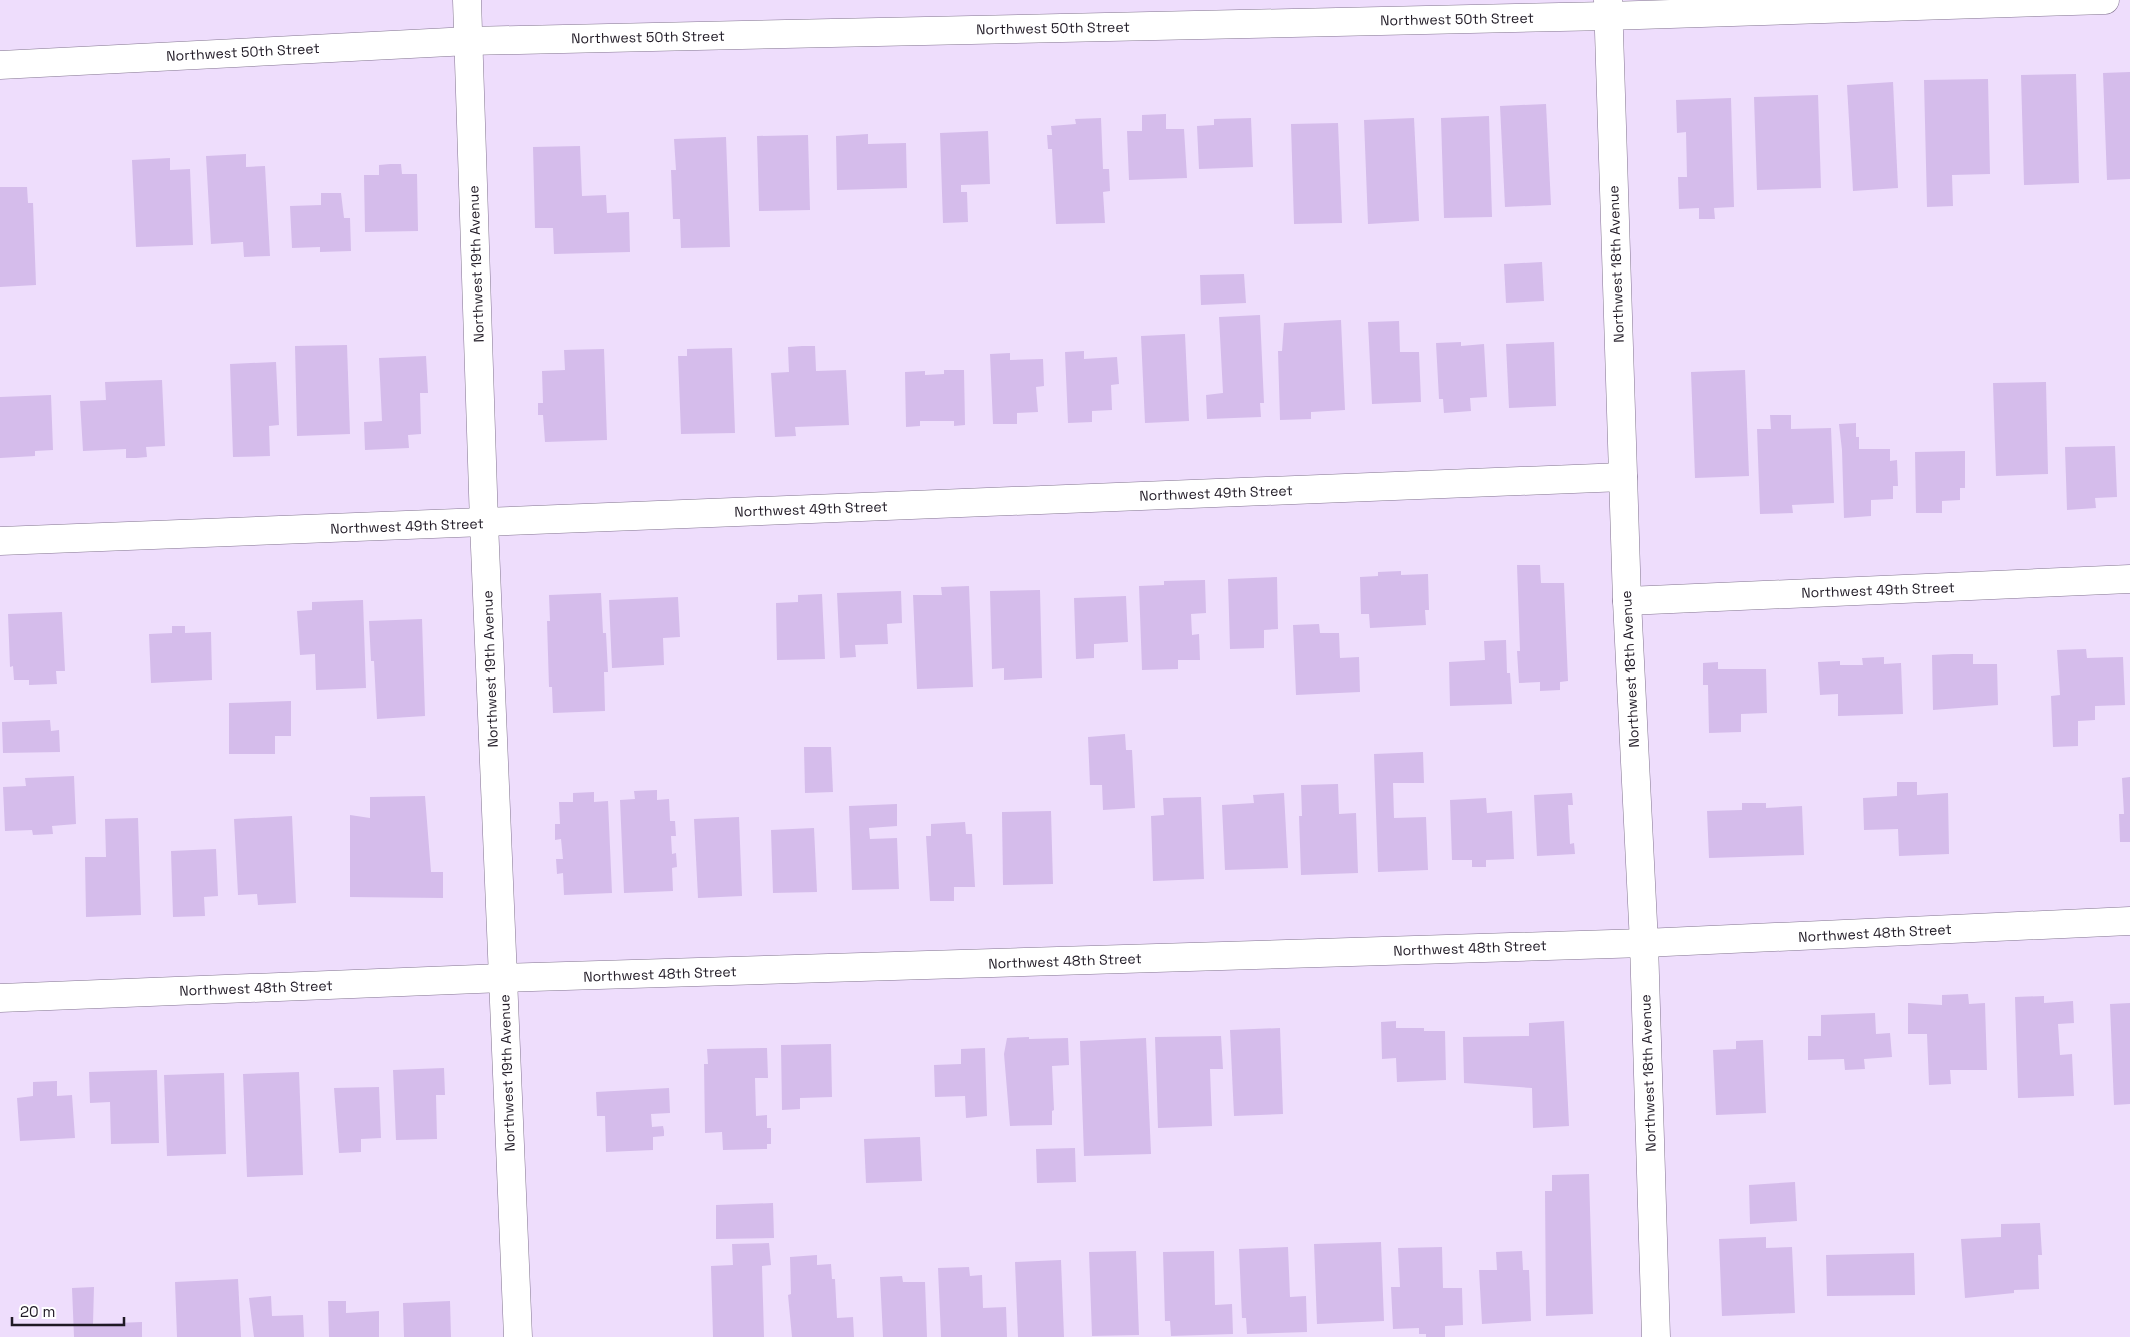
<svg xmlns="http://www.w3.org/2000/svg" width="2130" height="1337" font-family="'Space Grotesk',sans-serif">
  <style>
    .building { fill: #d5bceb }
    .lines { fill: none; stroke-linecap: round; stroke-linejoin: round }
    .minor-casing { stroke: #837590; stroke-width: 29 }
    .minor { stroke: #fff; stroke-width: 28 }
    .labels { text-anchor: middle; stroke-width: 4; stroke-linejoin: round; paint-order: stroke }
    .street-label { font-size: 14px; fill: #1f1924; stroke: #fff }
  </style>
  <rect width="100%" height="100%" fill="#eeddfc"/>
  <g class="building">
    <polygon points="2130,72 2130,179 2107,180 2103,73"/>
    <polygon points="2076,74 2079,183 2024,185 2021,75"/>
    <polygon points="1988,79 1990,174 1952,175 1953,206 1927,207 1924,80"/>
    <polygon points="1893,82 1898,188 1853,191 1847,85"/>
    <polygon points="1818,95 1821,188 1757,190 1754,97"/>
    <polygon points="1731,98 1734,207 1714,208 1715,219 1699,219 1699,208 1679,209 1678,177 1687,177 1686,132 1677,133 1676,100"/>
    <polygon points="1546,104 1551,205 1505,207 1500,106"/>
    <polygon points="1166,114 1166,129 1184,129 1187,178 1129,180 1127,131 1142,131 1142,115"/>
    <polygon points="1489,116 1492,217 1444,218 1441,118"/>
    <polygon points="1101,118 1103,169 1109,169 1110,191 1103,192 1105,223 1056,224 1052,149 1048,149 1047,135 1052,135 1051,126 1076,124 1075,119"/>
    <polygon points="1251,118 1253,167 1199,169 1197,126 1214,125 1214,119"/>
    <polygon points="1414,118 1419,221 1368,224 1364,120"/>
    <polygon points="1338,123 1342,223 1294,224 1291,124"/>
    <polygon points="988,131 990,184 961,185 961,192 967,192 968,222 943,223 940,133"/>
    <polygon points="868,134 868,144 906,143 907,188 837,190 836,136"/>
    <polygon points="808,135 810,210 759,211 757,136"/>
    <polygon points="726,137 730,247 681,248 680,219 673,219 671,170 676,170 674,139"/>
    <polygon points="580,146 582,196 606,195 607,213 629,212 630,252 554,254 553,228 535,228 533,147"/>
    <polygon points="246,154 246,167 265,166 270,256 244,257 243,242 211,244 206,156"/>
    <polygon points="170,158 170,170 190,169 193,245 136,247 132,160"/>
    <polygon points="390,164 401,164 402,174 417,174 418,231 365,232 364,175 379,175 379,165"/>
    <polygon points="0,187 27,187 28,203 33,203 36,285 0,287"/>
    <polygon points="321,193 341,193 344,218 350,218 351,251 320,252 320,247 292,248 290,206 321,205"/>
    <polygon points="1542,262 1544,301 1506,303 1504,264"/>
    <polygon points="1244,274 1246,303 1201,305 1200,275"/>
    <polygon points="1260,315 1264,403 1260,403 1261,417 1207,419 1206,395 1223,393 1219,317"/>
    <polygon points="1341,320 1345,410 1311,412 1311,419 1280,420 1278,351 1282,351 1284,323"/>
    <polygon points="1399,321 1400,352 1419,352 1421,402 1372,404 1368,322"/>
    <polygon points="1185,334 1189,421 1145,423 1141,336"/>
    <polygon points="1461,342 1461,346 1484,344 1487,397 1470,398 1471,411 1444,413 1443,399 1439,399 1436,343"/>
    <polygon points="1554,342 1556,406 1509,408 1506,344"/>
    <polygon points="347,345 350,434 297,436 295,346"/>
    <polygon points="802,346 815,346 816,371 846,370 849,425 795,427 796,436 775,437 771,373 789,372 788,347"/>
    <polygon points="732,348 735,433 681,434 678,356 687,356 687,349"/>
    <polygon points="604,349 607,440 545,442 543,415 538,415 538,403 543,403 542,371 565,370 564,350"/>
    <polygon points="1084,351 1084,359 1117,357 1119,384 1111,385 1112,410 1092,411 1092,422 1068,423 1065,352"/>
    <polygon points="1010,353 1010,360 1043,359 1044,386 1036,387 1038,412 1017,413 1017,424 993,424 990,354"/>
    <polygon points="426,356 428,393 420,393 421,434 408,435 409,448 365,450 364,422 382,421 379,358"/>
    <polygon points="276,362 279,425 269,426 270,456 233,457 230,364"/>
    <polygon points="944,370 964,370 965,425 954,426 954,421 920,421 920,426 906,427 905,372 925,371 925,375 944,374"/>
    <polygon points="1745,370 1749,476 1695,478 1691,372"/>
    <polygon points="162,380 165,446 146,447 147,457 136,458 126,458 126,449 83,451 80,401 106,400 105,382"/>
    <polygon points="2046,382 2048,474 1996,476 1993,383"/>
    <polygon points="51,395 53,450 35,451 35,456 0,458 0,397"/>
    <polygon points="1770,415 1791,415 1791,429 1831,428 1834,503 1792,505 1793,513 1760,514 1757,429 1771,429"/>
    <polygon points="1856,423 1856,437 1859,437 1859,449 1890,449 1890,461 1897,460 1898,486 1893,486 1893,499 1871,500 1871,516 1844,518 1842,450 1839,424"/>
    <polygon points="2115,446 2117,497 2095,498 2096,508 2067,510 2065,447"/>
    <polygon points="1965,451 1965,488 1960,488 1960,500 1942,501 1942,513 1916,513 1915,452"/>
    <polygon points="1517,565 1540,565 1541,583 1564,583 1568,681 1560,682 1560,690 1540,691 1540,682 1519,683 1517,651 1520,651"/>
    <polygon points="1401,571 1401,575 1428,574 1429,610 1425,610 1426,625 1370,628 1369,614 1361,614 1360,577 1378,576 1378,572"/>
    <polygon points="1277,577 1278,629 1264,630 1264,648 1230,649 1228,579"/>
    <polygon points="1205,580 1206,613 1191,614 1192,635 1199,634 1200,660 1178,660 1178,669 1142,670 1139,586 1164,585 1164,581"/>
    <polygon points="969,586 973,687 917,689 913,595 942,595 941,587"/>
    <polygon points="1040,590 1042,678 1004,680 1004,668 992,669 990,591"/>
    <polygon points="901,591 902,623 887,624 888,644 855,645 856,657 840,658 837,593"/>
    <polygon points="601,593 603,633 606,633 608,672 604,672 605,711 553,713 552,687 549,687 547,621 550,621 549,595"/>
    <polygon points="822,594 825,659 777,660 776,603 798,602 798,595"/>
    <polygon points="1126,596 1128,642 1094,644 1094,658 1076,659 1074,598"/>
    <polygon points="678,597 680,637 663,638 664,665 612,668 609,600"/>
    <polygon points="363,600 366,688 316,690 315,654 300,655 297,611 312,610 312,602"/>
    <polygon points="62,612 65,671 56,671 57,684 29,685 29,680 14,680 13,666 10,667 8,614"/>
    <polygon points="422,619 425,716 377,719 374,661 371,661 369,621"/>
    <polygon points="1319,624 1320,633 1339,633 1340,658 1359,657 1360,692 1296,695 1293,625"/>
    <polygon points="172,626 185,626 185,633 211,632 212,680 151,683 149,634 172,633"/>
    <polygon points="1506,640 1507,673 1510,673 1512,704 1450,706 1449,662 1485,660 1484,641"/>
    <polygon points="2086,649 2087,658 2123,657 2125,705 2095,706 2095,720 2078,721 2078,746 2053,747 2051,696 2060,695 2057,650"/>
    <polygon points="1953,654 1973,654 1973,664 1997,664 1998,705 1933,710 1932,655"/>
    <polygon points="1884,657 1884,664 1901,663 1903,714 1838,716 1838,694 1820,695 1818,662 1840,661 1840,665 1863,665 1862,658"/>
    <polygon points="1718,662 1718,669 1766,669 1767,713 1741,714 1741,732 1709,733 1708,685 1703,685 1703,663"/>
    <polygon points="291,701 291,736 275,736 275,754 229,754 229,703"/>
    <polygon points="50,720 51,731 59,730 60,752 3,753 2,722"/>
    <polygon points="1125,734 1126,750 1132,750 1135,808 1103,810 1102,785 1090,785 1088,737"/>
    <polygon points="804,747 831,747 833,792 805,793"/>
    <polygon points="1423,752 1424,783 1393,783 1394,818 1426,817 1428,870 1378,872 1374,754"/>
    <polygon points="74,776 76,824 52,826 53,834 33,835 32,830 5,831 3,787 26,786 25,778"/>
    <polygon points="2130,777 2130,842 2120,842 2119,814 2124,814 2122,778"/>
    <polygon points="1897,782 1917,782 1917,795 1948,793 1949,854 1899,856 1898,829 1864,830 1863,798 1897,796"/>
    <polygon points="1338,784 1339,814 1356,813 1358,873 1301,875 1299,816 1302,816 1301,785"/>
    <polygon points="657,790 657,800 669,799 670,821 675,821 676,836 671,836 672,854 676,853 677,867 672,868 673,891 624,893 620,800 635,799 634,791"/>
    <polygon points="594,792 594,802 608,801 612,893 564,895 563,873 557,874 556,859 563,859 561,839 555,840 555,824 560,824 559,802 573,802 573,793"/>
    <polygon points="1284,793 1288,868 1225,870 1222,805 1254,803 1253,795"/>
    <polygon points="1572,793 1573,805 1568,805 1570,844 1574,843 1575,854 1537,856 1534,795"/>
    <polygon points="425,796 431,872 443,872 443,898 350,897 350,815 370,818 370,797"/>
    <polygon points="1201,797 1204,879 1153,881 1151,816 1164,815 1163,798"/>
    <polygon points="1486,798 1487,813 1512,811 1514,859 1486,860 1486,867 1472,867 1472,860 1452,860 1450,800"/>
    <polygon points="1742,803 1766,803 1766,808 1802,806 1804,855 1709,858 1707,811 1742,810"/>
    <polygon points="897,804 897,826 869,828 870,839 897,838 899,889 852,890 849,806"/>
    <polygon points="1051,811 1053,884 1003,885 1002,812"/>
    <polygon points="292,816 296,903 258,905 257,894 238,895 234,819"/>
    <polygon points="739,817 742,896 698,898 694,819"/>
    <polygon points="138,818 141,915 86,917 85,857 106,857 105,819"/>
    <polygon points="965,822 966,834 972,834 975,887 954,887 954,901 930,901 926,836 931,836 931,824"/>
    <polygon points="814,828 817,892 773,893 771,830"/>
    <polygon points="216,849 218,896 204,897 205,916 173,917 171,851"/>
    <polygon points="1968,994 1969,1004 1985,1003 1987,1070 1950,1070 1951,1084 1929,1085 1927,1034 1908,1034 1908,1003 1942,1005 1942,995"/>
    <polygon points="2044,996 2044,1003 2073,1001 2074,1023 2058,1024 2060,1055 2072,1054 2074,1096 2018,1098 2015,997"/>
    <polygon points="2130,1003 2130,1104 2114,1105 2110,1004"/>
    <polygon points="1875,1013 1876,1034 1890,1033 1892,1057 1864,1059 1865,1069 1845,1070 1844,1059 1808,1060 1808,1036 1821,1036 1821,1015"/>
    <polygon points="1396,1021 1396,1028 1424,1028 1424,1031 1445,1031 1446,1080 1397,1082 1396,1058 1382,1059 1381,1022"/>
    <polygon points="1564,1021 1569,1126 1533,1128 1532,1088 1464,1083 1463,1037 1529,1036 1529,1023"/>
    <polygon points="1280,1028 1283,1114 1234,1116 1230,1030"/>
    <polygon points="1221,1036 1223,1069 1210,1069 1212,1126 1158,1128 1155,1037"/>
    <polygon points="1029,1037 1029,1039 1068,1038 1069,1065 1052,1066 1054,1110 1052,1111 1052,1125 1010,1126 1004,1054 1007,1038"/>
    <polygon points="1146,1038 1151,1154 1084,1156 1080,1041"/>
    <polygon points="1763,1040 1766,1113 1716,1115 1713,1050 1736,1049 1736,1041"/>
    <polygon points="831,1044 832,1097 800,1098 800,1109 782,1110 781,1045"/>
    <polygon points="767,1048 768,1078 755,1078 756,1116 767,1115 767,1128 771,1128 771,1144 767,1144 767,1149 723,1150 722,1132 705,1133 704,1064 708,1064 707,1049"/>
    <polygon points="985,1048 987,1116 966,1118 965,1096 935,1097 934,1065 961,1064 961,1049"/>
    <polygon points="444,1068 445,1095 436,1095 437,1139 396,1140 393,1070"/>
    <polygon points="157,1070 159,1143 111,1144 110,1102 90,1103 89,1072"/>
    <polygon points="299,1072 303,1175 247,1177 243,1074"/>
    <polygon points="224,1073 226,1154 167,1156 164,1075"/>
    <polygon points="57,1081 57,1096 72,1095 75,1138 20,1141 17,1098 33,1096 33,1082"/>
    <polygon points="379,1087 381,1138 361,1139 361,1152 339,1153 334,1088"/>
    <polygon points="669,1088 670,1113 651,1114 652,1127 663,1126 664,1131 664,1136 653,1137 653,1150 606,1152 605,1116 597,1116 596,1092"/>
    <polygon points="920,1137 922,1181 866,1183 864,1139"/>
    <polygon points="1075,1148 1076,1182 1037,1183 1036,1149"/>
    <polygon points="1589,1174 1593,1314 1546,1316 1545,1191 1552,1191 1552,1175"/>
    <polygon points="1795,1182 1797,1221 1750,1224 1749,1185"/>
    <polygon points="773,1203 774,1238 716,1239 716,1205"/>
    <polygon points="2040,1223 2042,1255 2038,1255 2039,1289 2014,1290 2014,1293 1965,1298 1961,1239 2001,1237 2001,1224"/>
    <polygon points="1766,1237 1766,1248 1792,1247 1795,1313 1722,1316 1719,1239"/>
    <polygon points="1381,1242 1384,1321 1317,1324 1314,1244"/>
    <polygon points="769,1243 771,1265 762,1266 764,1337 713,1337 711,1266 733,1265 732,1244"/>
    <polygon points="1288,1247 1290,1297 1306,1296 1307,1332 1247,1334 1246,1318 1242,1318 1239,1249"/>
    <polygon points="1442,1247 1443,1288 1462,1288 1463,1325 1445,1326 1445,1337 1426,1337 1426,1334 1419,1334 1419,1328 1393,1329 1391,1287 1400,1287 1398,1248"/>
    <polygon points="1136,1251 1139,1335 1092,1336 1089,1252"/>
    <polygon points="1214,1251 1215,1305 1232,1304 1233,1334 1171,1336 1170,1321 1165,1321 1163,1252"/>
    <polygon points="1522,1251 1523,1270 1529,1270 1531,1321 1482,1324 1479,1270 1497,1270 1496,1252"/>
    <polygon points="1914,1253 1915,1295 1827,1296 1826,1255"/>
    <polygon points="817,1255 817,1265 831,1264 832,1279 835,1279 837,1318 853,1317 854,1337 792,1337 788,1295 791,1294 790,1257"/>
    <polygon points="1061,1260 1064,1337 1018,1337 1015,1262"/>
    <polygon points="969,1267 970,1276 982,1275 983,1308 1006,1307 1007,1337 941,1337 938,1268"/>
    <polygon points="902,1276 903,1282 925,1282 927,1337 883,1337 880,1277"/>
    <polygon points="238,1279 241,1337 177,1337 175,1282"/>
    <polygon points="94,1287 93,1324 142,1322 142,1337 74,1337 72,1288"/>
    <polygon points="271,1296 272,1316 303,1315 304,1337 254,1337 249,1298"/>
    <polygon points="328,1301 346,1301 346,1313 379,1311 379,1337 329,1337"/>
    <polygon points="450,1301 451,1337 404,1337 403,1303"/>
  </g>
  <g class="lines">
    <g class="minor-casing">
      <g id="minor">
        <polyline points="467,0 484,523 518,1337"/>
        <polyline points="1608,0 1627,601 1644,943 1656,1337"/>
        <polyline points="0,65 469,41 1608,16 2105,0"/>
        <polyline points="0,541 1623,477"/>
        <polyline points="1627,601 2130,579"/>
        <polyline points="0,998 503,978 1644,943 2130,921"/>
      </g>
    </g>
    <use href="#minor" class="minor"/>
  </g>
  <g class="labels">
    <g class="street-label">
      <text transform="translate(1457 19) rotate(-1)" y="5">Northwest 50th Street</text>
      <text transform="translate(1053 28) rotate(-1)" y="5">Northwest 50th Street</text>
      <text transform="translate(648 37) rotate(-1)" y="5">Northwest 50th Street</text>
      <text transform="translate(243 52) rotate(-3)" y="5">Northwest 50th Street</text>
      <text transform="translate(476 264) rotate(-92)" y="5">Northwest 19th Avenue</text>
      <text transform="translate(1616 264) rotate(-92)" y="5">Northwest 18th Avenue</text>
      <text transform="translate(1216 493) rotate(-2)" y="5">Northwest 49th Street</text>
      <text transform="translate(811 509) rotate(-2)" y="5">Northwest 49th Street</text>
      <text transform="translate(407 526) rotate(-2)" y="5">Northwest 49th Street</text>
      <text transform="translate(1878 590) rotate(-2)" y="5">Northwest 49th Street</text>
      <text transform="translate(490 669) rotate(-92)" y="5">Northwest 19th Avenue</text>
      <text transform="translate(1630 669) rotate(-93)" y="5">Northwest 18th Avenue</text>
      <text transform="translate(1875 933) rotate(-3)" y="5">Northwest 48th Street</text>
      <text transform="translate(1470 948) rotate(-2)" y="5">Northwest 48th Street</text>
      <text transform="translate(1065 961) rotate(-2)" y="5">Northwest 48th Street</text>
      <text transform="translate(660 974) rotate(-2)" y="5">Northwest 48th Street</text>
      <text transform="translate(256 988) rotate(-2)" y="5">Northwest 48th Street</text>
      <text transform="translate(507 1073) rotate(-92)" y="5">Northwest 19th Avenue</text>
      <text transform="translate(1648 1073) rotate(-92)" y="5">Northwest 18th Avenue</text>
    </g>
  </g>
  <path d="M12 1317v8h112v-8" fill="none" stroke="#1f1924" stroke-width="2.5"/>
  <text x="20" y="1317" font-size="15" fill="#1f1924" stroke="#ffffff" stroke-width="4" paint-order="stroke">20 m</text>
</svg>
